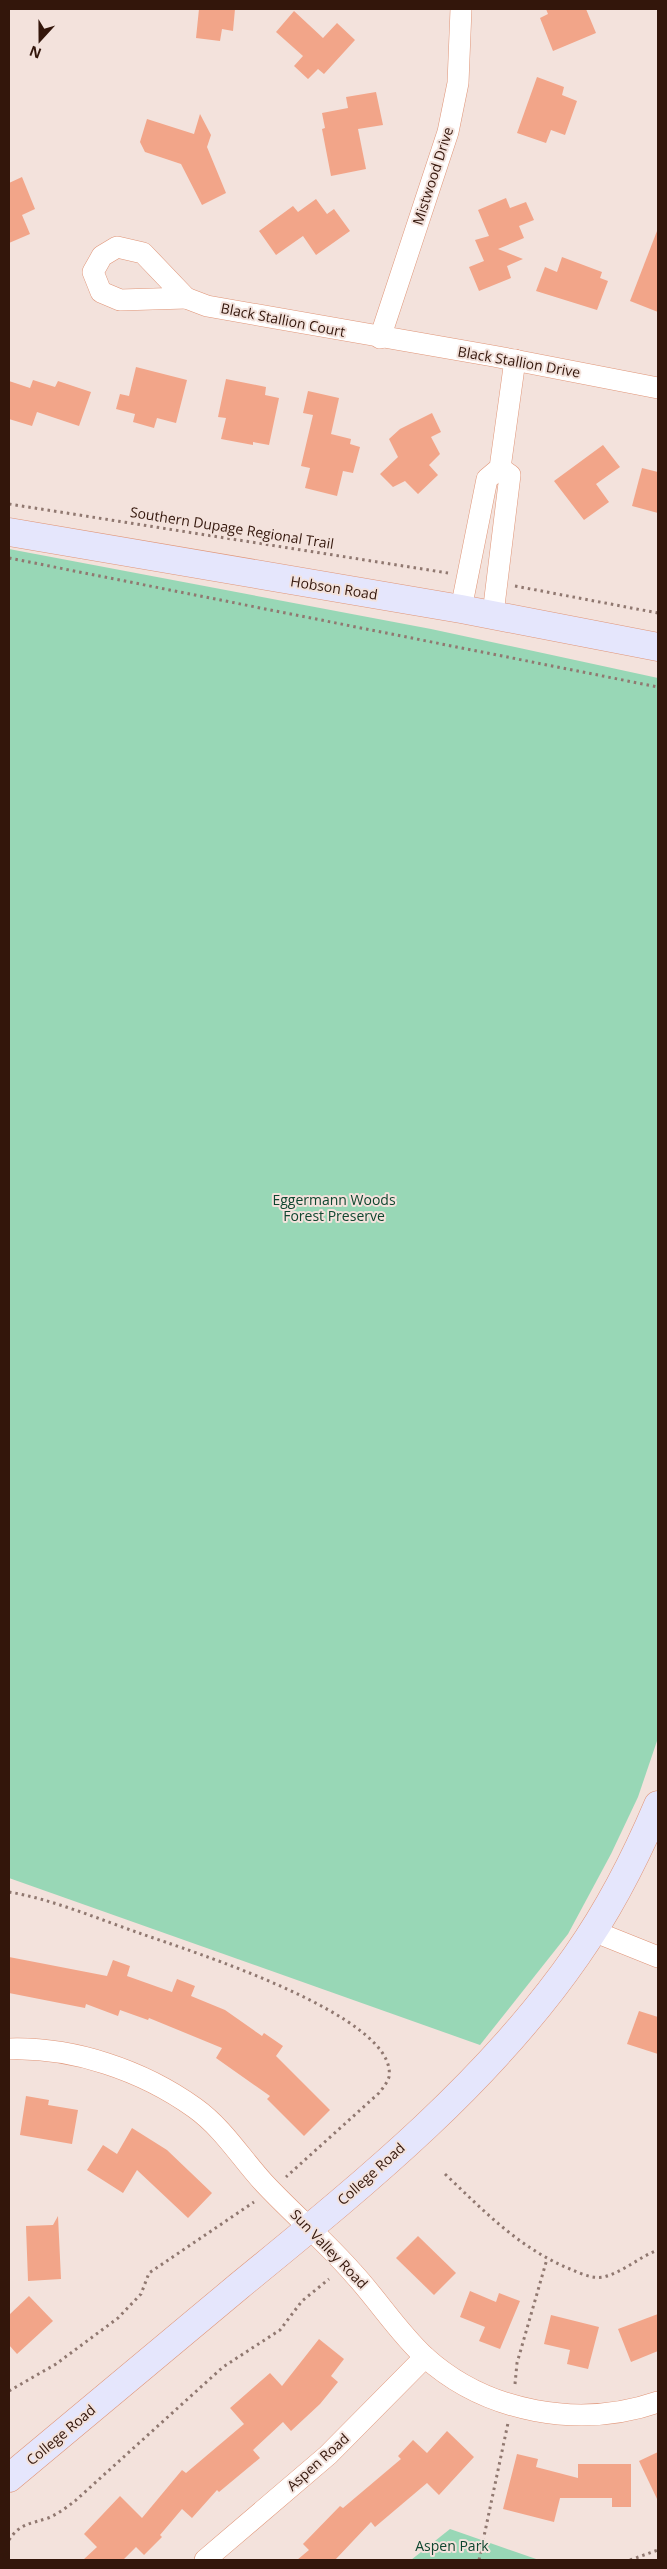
<svg xmlns="http://www.w3.org/2000/svg" width="667" height="2569" font-family="'Open Sans',sans-serif">
  <style>
    .green { fill: #98d7b6 }
    .building { fill: #f2a589 }
    .lines { fill: none; stroke-linecap: round; stroke-linejoin: round }
    .street-casing { stroke: #e09578; stroke-width: 22 }
    .secondary-casing { stroke: #e09578; stroke-width: 29 }
    .path { stroke: #907870; stroke-width: 3; stroke-dasharray: 2.5 4; stroke-linecap: butt }
    .street { stroke: #fff; stroke-width: 21 }
    .secondary { stroke: #e5e6fc; stroke-width: 28 }
    .labels { text-anchor: middle; stroke-width: 4; stroke-linejoin: round; paint-order: stroke }
    .street-label { font-size: 14px; fill: #33160b; stroke: #f3e2dc }
    .park-label { font-size: 14px; fill: #0e462f; stroke: #f3e2dc }
  </style>
  <rect width="100%" height="100%" fill="#f3e2dc"/>
  <g class="green">
    <polygon points="9,549 431,629 658,678 658,1738 638,1797 611,1854 568,1934 480,2045 9,1878"/>
    <polygon points="450,2529 539,2560 411,2560"/>
  </g>
  <g class="building">
    <polygon points="199,9 235,9 233,31 222,29 220,41 196,38"/>
    <polygon points="546,9 586,9 596,33 553,51 540,18 548,14"/>
    <polygon points="294,11 323,38 337,23 355,40 324,74 318,69 308,79 294,66 303,56 276,32"/>
    <polygon points="537,77 564,87 562,95 577,101 565,135 551,130 546,143 517,133"/>
    <polygon points="376,92 383,125 358,129 366,169 331,176 322,129 325,128 322,113 348,108 346,97"/>
    <polygon points="200,114 211,135 207,147 226,193 202,205 181,164 145,152 140,142 147,119 194,134"/>
    <polygon points="22,177 35,209 22,215 30,234 9,243 9,183"/>
    <polygon points="506,198 510,208 526,202 534,220 519,226 524,238 498,249 523,259 507,266 511,278 479,291 469,267 484,261 475,240 489,236 478,210"/>
    <polygon points="316,199 327,214 334,209 350,231 316,255 303,236 276,255 259,231 293,206 298,212"/>
    <polygon points="657,231 658,231 658,312 630,301"/>
    <polygon points="562,257 602,272 600,278 608,281 597,310 536,291 545,267 557,272"/>
    <polygon points="136,367 187,380 176,423 157,418 154,428 133,422 135,414 116,409 120,394 129,396"/>
    <polygon points="226,379 266,387 265,395 279,398 269,445 253,442 253,445 221,439 226,418 218,417"/>
    <polygon points="33,380 55,387 58,381 91,392 79,426 37,412 32,426 9,419 9,381 30,388"/>
    <polygon points="308,391 339,398 331,434 351,439 350,444 360,447 353,473 343,471 337,496 305,488 310,468 301,466 313,415 303,413"/>
    <polygon points="432,413 441,432 431,437 440,454 429,465 438,475 418,494 405,481 393,487 380,474 398,457 389,439 400,429"/>
    <polygon points="603,445 620,467 596,484 609,502 584,520 554,481"/>
    <polygon points="642,468 658,472 658,513 632,506"/>
    <polygon points="9,1957 107,1976 113,1960 130,1966 127,1976 172,1992 177,1979 195,1986 191,1996 225,2010 262,2036 264,2033 283,2046 276,2056 330,2110 304,2136 267,2099 270,2096 216,2058 222,2048 149,2018 148,2020 120,2010 118,2016 86,2004 85,2008 9,1993"/>
    <polygon points="639,2011 658,2017 658,2054 627,2044"/>
    <polygon points="26,2096 49,2100 48,2105 78,2110 72,2144 20,2135"/>
    <polygon points="132,2128 167,2150 212,2193 188,2218 137,2170 123,2193 87,2170 103,2145 117,2154"/>
    <polygon points="58,2216 61,2279 28,2281 26,2226 53,2225"/>
    <polygon points="418,2236 456,2273 434,2295 396,2258"/>
    <polygon points="470,2291 496,2302 499,2293 520,2301 500,2349 479,2341 485,2327 460,2317"/>
    <polygon points="29,2296 53,2321 17,2354 9,2345 9,2315"/>
    <polygon points="658,2314 658,2351 631,2362 618,2329"/>
    <polygon points="551,2315 599,2327 588,2369 567,2364 570,2350 544,2344"/>
    <polygon points="319,2339 344,2359 331,2376 338,2382 320,2404 291,2431 283,2422 253,2450 260,2458 219,2492 217,2490 192,2518 182,2509 160,2535 162,2537 144,2555 136,2547 123,2560 83,2560 97,2547 84,2534 120,2496 142,2518 182,2470 186,2473 244,2424 230,2408 270,2373 282,2386"/>
    <polygon points="447,2431 474,2457 439,2495 427,2483 375,2527 371,2522 335,2560 297,2560 309,2550 303,2544 340,2506 343,2508 401,2459 398,2456 413,2440 427,2453"/>
    <polygon points="658,2452 658,2501 639,2461"/>
    <polygon points="517,2454 538,2459 536,2467 578,2478 578,2464 631,2464 631,2507 612,2507 612,2498 560,2498 554,2522 503,2509"/>
  </g>
  <g class="lines">
    <g class="street-casing">
      <g id="street">
        <polygon points="117,247 143,253 186,298 120,300 101,292 93,272 102,256"/>
        <polyline points="186,298 207,306 493,356 658,388"/>
        <polyline points="380,338 448,132 458,83 461,9"/>
        <polyline points="461,609 487,479 500,468 515,360"/>
        <polyline points="493,614 510,475 500,468"/>
        <polyline points="593,1931 658,1957"/>
        <path d="M9 2049C73 2047 142 2070 195 2108 223 2128 241 2158 264 2183 293 2214 325 2241 353 2273 378 2300 398 2332 425 2357 487 2413 580 2429 658 2402"/>
        <polyline points="205,2560 328,2455 425,2357"/>
      </g>
    </g>
    <g class="secondary-casing">
      <g id="secondary">
        <polyline points="9,532 461,609 658,647"/>
        <path d="M9 2478C85 2414 162 2350 239 2286 360 2187 487 2085 577 1955 610 1908 636 1857 658 1805"/>
      </g>
    </g>
    <g class="path">
      <polyline points="9,504 448,573"/>
      <polyline points="9,558 658,687"/>
      <polyline points="515,586 658,613"/>
      <path d="M9 1892C52 1899 101 1920 142 1934 187 1950 399 2016 389 2077 387 2083 383 2088 379 2093L286 2177"/>
      <path d="M445 2174C484 2211 519 2248 570 2269 580 2273 591 2279 603 2277 622 2273 639 2257 658 2250"/>
      <polyline points="515,2384 517,2363 547,2259"/>
      <polyline points="9,2391 56,2364 118,2318 141,2294 149,2273 254,2202"/>
      <path d="M9 2540C20 2523 31 2524 48 2518 58 2514 67 2507 75 2501L223 2367 280 2330 302 2301 329 2279"/>
      <polyline points="479,2560 508,2423"/>
      <polyline points="630,2560 658,2550"/>
    </g>
    <use href="#street" class="street"/>
    <use href="#secondary" class="secondary"/>
  </g>
  <g class="labels">
    <g class="street-label">
      <text transform="translate(433 176) rotate(-72)" y="5">Mistwood Drive</text>
      <text transform="translate(283 320) rotate(11)" y="5">Black Stallion Court</text>
      <text transform="translate(519 362) rotate(10)" y="5">Black Stallion Drive</text>
      <text transform="translate(232 528) rotate(9)" y="5">Southern Dupage Regional Trail</text>
      <text transform="translate(334 588) rotate(9)" y="5">Hobson Road</text>
      <text transform="translate(371 2174) rotate(-42)" y="5">College Road</text>
      <text transform="translate(329 2249) rotate(46)" y="5">Sun Valley Road</text>
      <text transform="translate(61 2435) rotate(-40)" y="5">College Road</text>
      <text transform="translate(318 2462) rotate(-42)" y="5">Aspen Road</text>
    </g>
    <g class="park-label">
      <text x="334" y="1205">Eggermann Woods<tspan x="334" dy="16">Forest Preserve</tspan></text>
      <text x="452" y="2551">Aspen Park</text>
    </g>
  </g>
  <rect width="667" height="2569" fill="none" stroke="#33160b" stroke-width="20"/>
  <g transform="translate(40 40) rotate(201)" stroke="#f3e2dc" stroke-width="4" paint-order="stroke">
  <path d="M0-4L9 19L0 12L-9 19Z" fill="#33160b"/>
  <text y="-8" font-size="14" font-weight="bold" text-anchor="middle" fill="#33160b">N</text>
  </g>
</svg>
